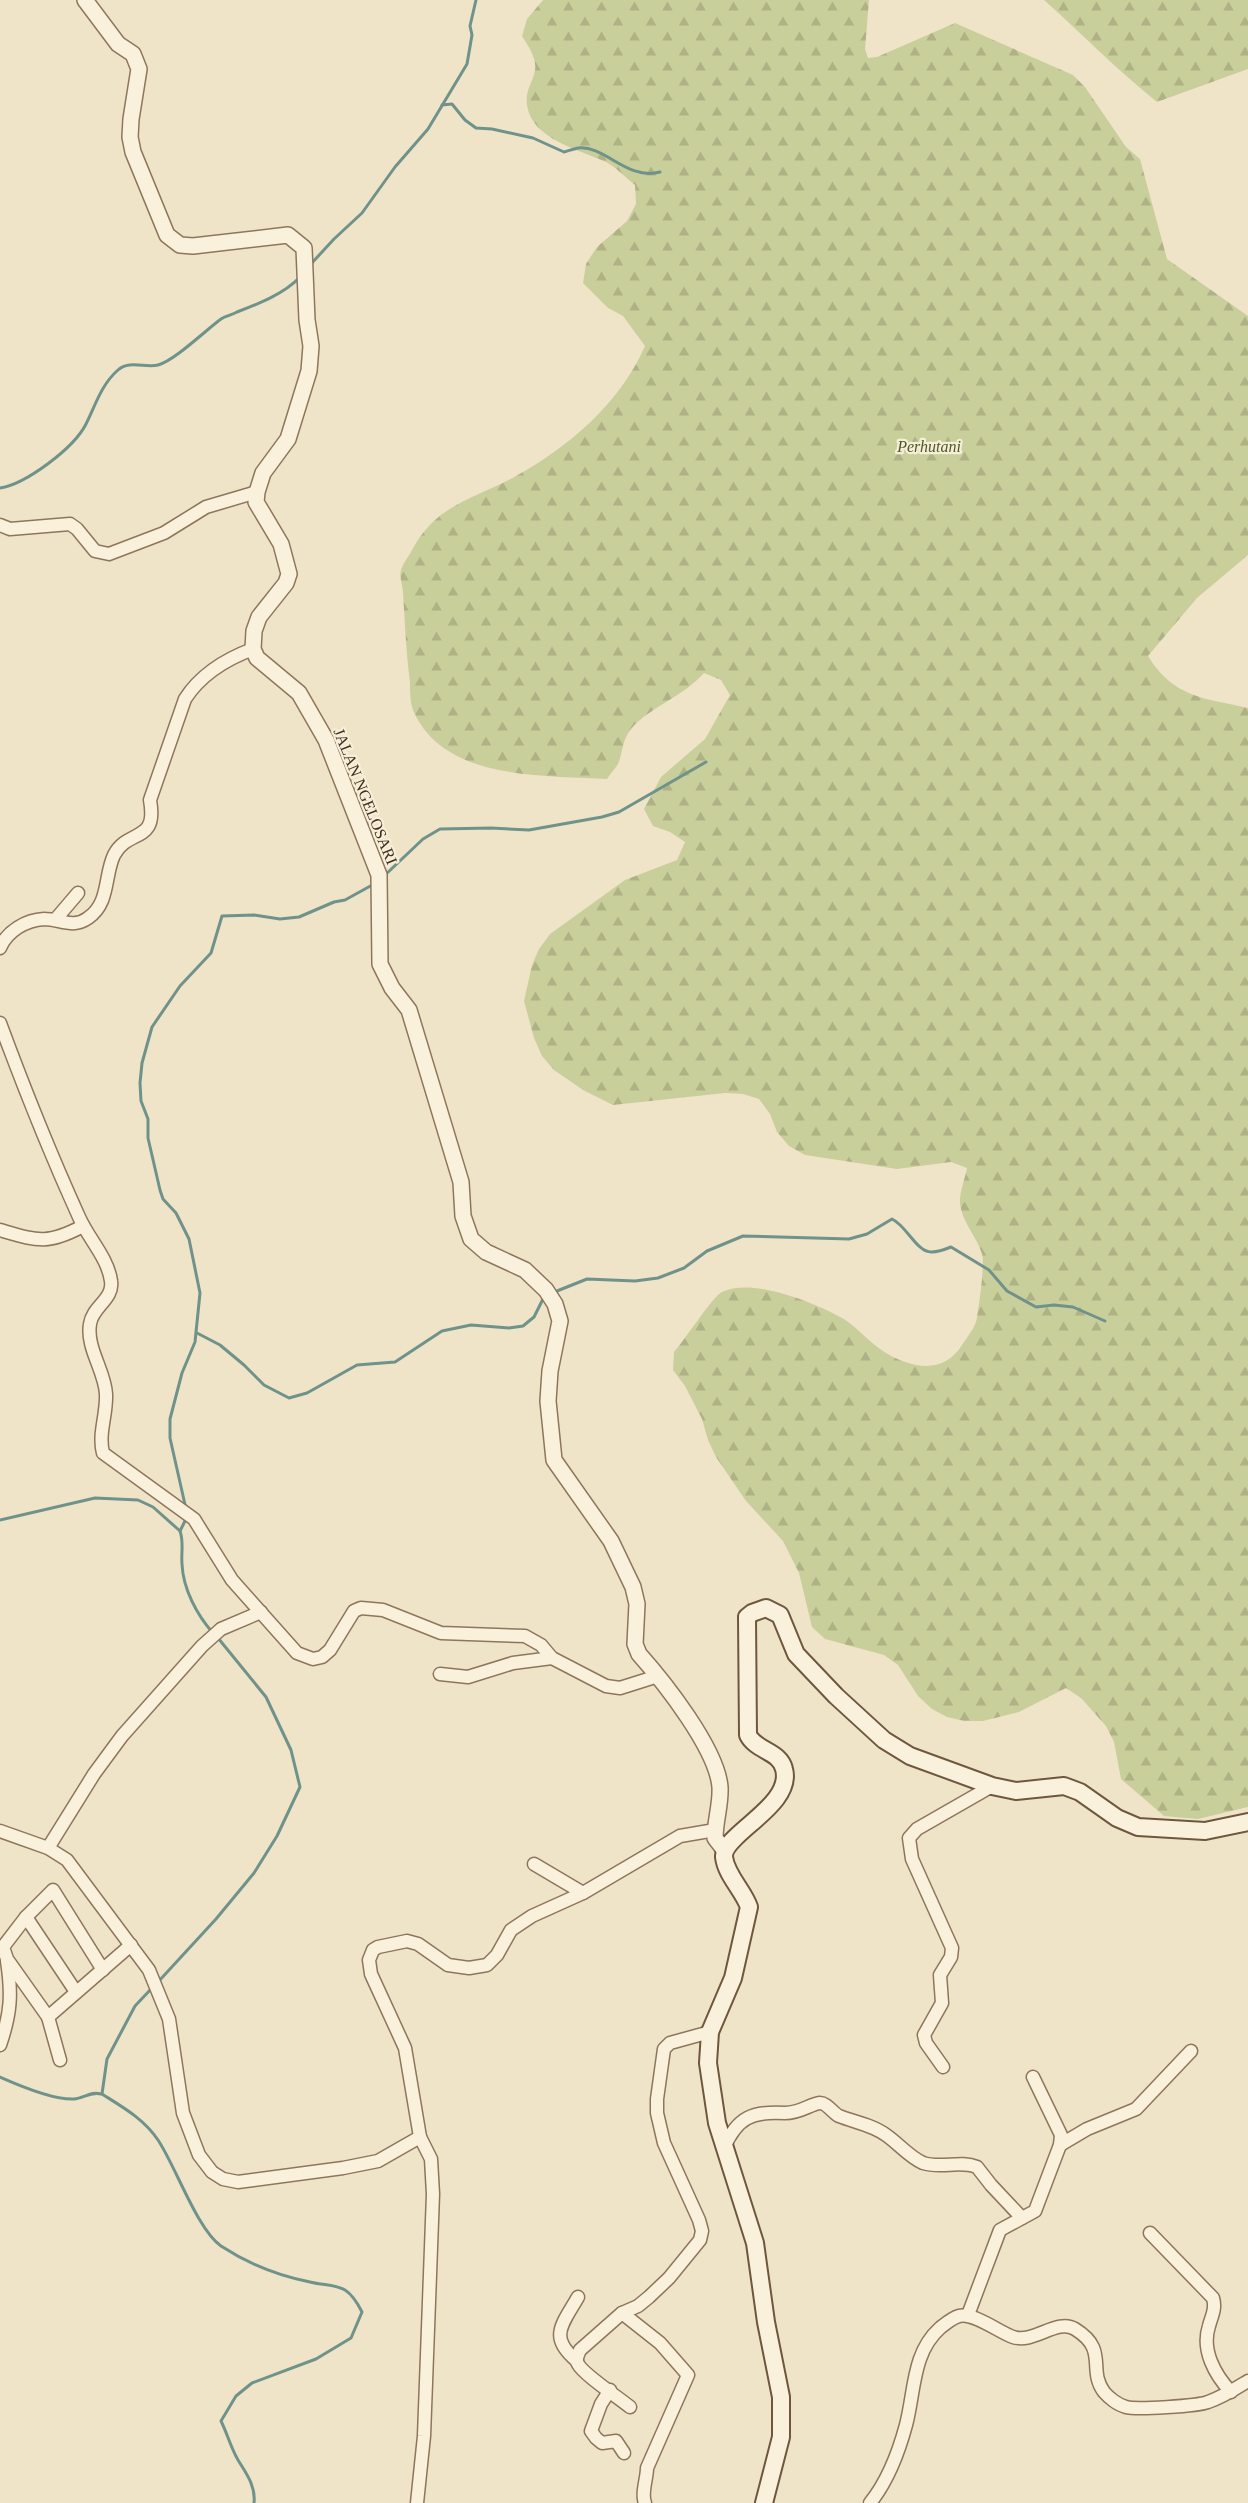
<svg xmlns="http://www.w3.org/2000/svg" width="1248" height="2503" font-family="'Times New Roman',serif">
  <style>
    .forest { fill: url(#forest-firs) }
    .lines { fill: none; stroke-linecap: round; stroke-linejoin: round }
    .stream { stroke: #6f938a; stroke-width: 3 }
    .minor-casing { stroke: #8d765c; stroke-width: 15 }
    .tertiary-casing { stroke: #8d765c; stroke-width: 18 }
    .secondary-casing { stroke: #6f573f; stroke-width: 20 }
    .minor { stroke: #faf1dc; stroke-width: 12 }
    .tertiary { stroke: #faf1dc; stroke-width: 15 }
    .secondary { stroke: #faf1dc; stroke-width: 16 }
    .labels { text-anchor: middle; stroke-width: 4.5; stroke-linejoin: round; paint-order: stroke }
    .park-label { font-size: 16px; font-style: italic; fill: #4d5a26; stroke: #f7eed8 }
    .street-label { font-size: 16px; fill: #3d2e20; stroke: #f7eed8 }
  </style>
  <defs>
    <pattern id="forest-firs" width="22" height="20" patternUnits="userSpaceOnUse" patternTransform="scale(1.5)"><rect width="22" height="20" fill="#c9cf9b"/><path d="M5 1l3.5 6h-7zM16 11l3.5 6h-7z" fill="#aeb285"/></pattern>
  </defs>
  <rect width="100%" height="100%" fill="#f0e4c8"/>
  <g class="forest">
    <path d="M543 0H869L865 49 868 58 877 57 955 23 1073 75 1085 87 1126 147 1140 159 1167 259 1248 316V555L1197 598 1148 656C1174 698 1204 698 1248 708V1807L1198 1819 1164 1816 1121 1779 1114 1742 1106 1726 1081 1698 1066 1688 1019 1712 983 1721H964L947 1717 932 1709 918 1696 898 1665 884 1655 825 1639 812 1627 799 1573 783 1541 746 1501 716 1457 708 1440 702 1419 685 1386 673 1370 674 1352C684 1341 713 1296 722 1292 753 1277 816 1303 844 1319 859 1329 871 1344 886 1353 913 1369 944 1374 962 1345 967 1337 976 1327 977 1317 979 1306 985 1263 982 1254 977 1237 962 1222 960 1204 959 1193 965 1179 967 1168L951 1162 897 1169 805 1155 789 1146 777 1132 770 1114 759 1099 743 1094 725 1093 613 1105 583 1090 554 1070 542 1056 534 1038 524 1001 532 965 539 949 550 934 625 880 677 860 685 842 670 832 653 826 644 809 661 777 705 739 730 695 721 680 704 673C683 697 651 706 631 729 622 740 623 752 618 764 615 769 610 774 607 779 543 775 443 781 413 710 410 702 410 691 410 683 406 653 405 623 403 593 403 586 399 577 401 570 403 563 409 556 412 550 437 503 475 499 516 476 570 446 620 403 645 346L623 316 608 308 583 283 586 264 597 247 627 221 636 204 635 185C626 178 616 167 606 162 580 150 531 139 527 105 525 89 533 83 535 70 537 58 528 46 522 36L527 19Z"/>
    <path d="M1044 0H1248V69L1157 102C1117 70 1082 34 1044 0Z"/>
  </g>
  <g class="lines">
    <g class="stream">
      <path d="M442 105 452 104 465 120 476 128 492 129 533 138 564 152C568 151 573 149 578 148 605 145 627 181 660 172"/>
      <polyline points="310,265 334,239 362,213 395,167 428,129 467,64 472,35 470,26 476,0"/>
      <path d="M0 488C26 484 74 448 86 424 96 404 101 385 118 370 129 360 145 368 158 365 174 361 206 330 221 319 225 316 232 315 237 312 258 304 284 294 300 277"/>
      <polyline points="384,876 423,839 440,829 491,828 529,830 602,817 619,812 706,762"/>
      <path d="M552 1293 587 1279 635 1281 658 1278 684 1268 707 1251 743 1236 849 1239 867 1234 892 1219C907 1226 917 1253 932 1252 938 1252 946 1249 951 1247L989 1270 1007 1291 1036 1307 1054 1305 1073 1307 1105 1321"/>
      <polyline points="197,1333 220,1345 244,1365 264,1385 289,1398 307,1393 357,1365 395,1362 442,1331 471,1325 509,1328 523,1326 534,1317 544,1297"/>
      <polyline points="186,1509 170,1438 170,1419 182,1373 195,1342 200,1293 189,1239 176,1213 163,1199 160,1190 148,1138 148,1119 141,1101 140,1083 142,1063 152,1027 180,986 211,953 222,916 254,915 280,919 299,917 334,902 345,900 374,884"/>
      <path d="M186 1519 180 1531C184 1542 181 1552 182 1564 183 1589 197 1615 213 1633"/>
      <polyline points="0,1520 95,1498 138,1500 153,1507 180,1531"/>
      <polyline points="158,1982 216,1919 254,1873 277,1836 300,1787 291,1750 266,1697 218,1638"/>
      <path d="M151 1989 135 2006 107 2059 102 2094C124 2108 144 2119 158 2140 176 2167 197 2229 221 2246 247 2263 279 2276 310 2282 321 2285 335 2284 345 2290 353 2295 358 2304 362 2312L351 2338 316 2359 252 2383 236 2396 221 2421C227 2433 231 2448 238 2460 246 2473 256 2486 254 2503"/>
      <path d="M0 2077C18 2085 54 2100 74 2099 84 2098 91 2091 101 2094"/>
    </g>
    <g class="minor-casing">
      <g id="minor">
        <polyline points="0,525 10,529 70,524 77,529 95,551 109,554 164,533 206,507 257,492"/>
        <polyline points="55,920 78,893"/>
        <path d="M0 948C7 931 26 920 44 919 60 919 73 929 88 918 110 903 104 876 114 855 128 828 158 844 150 800L185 699C201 674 226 659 253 649"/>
        <path d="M0 1023C24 1088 50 1153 79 1217 88 1238 108 1258 111 1281 114 1299 92 1307 90 1324 86 1348 105 1371 106 1394 107 1415 98 1433 103 1453L194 1519 232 1580 297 1653 313 1659 322 1657 330 1650 354 1611 361 1608 383 1610 441 1633 525 1636 541 1645 552 1658 606 1686 620 1688 658 1676"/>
        <path d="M0 1230C38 1241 47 1245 83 1226"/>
        <polyline points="440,1674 468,1677 513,1663 552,1658"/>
        <polyline points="0,1831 48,1848 67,1860 149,1970 169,2019 183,2113 199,2155 212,2172 223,2179 238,2182 343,2168 378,2161 420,2137 405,2048 371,1974 369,1960 373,1950 378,1947 407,1941 418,1944 448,1965 469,1968 487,1965 497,1955 511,1930 532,1916 583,1893 680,1836 715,1830"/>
        <polyline points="48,1848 94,1774 122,1736 202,1646 221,1629 261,1612"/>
        <polyline points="534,1864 583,1893"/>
        <polyline points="26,1917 76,1992"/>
        <polyline points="48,2017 7,1959 3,1947 26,1917 53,1890 103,1970"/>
        <path d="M0 2045C11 2013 12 1994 7 1961"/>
        <polyline points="60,2060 48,2017 131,1945"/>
        <polyline points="943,2067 926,2043 924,2035 942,2003 940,1975 951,1957 952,1948 912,1859 909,1838 917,1829 992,1786"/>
        <polyline points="1060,2145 1087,2129 1136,2109 1191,2051"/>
        <path d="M724 2148C737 2117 753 2111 785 2113 801 2113 810 2104 820 2103 827 2103 833 2113 839 2116 854 2122 873 2125 886 2135 898 2143 909 2157 923 2163 941 2169 960 2160 977 2167L991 2185 1022 2218"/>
        <path d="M1150 2233 1213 2298C1216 2309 1212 2315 1209 2326 1201 2350 1215 2375 1231 2392"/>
        <path d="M622 2313 660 2343 688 2375 647 2468C647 2479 641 2493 645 2503"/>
        <polyline points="968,2315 1000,2230 1035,2211 1060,2145 1061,2135 1033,2077"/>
        <path d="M577 2361C548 2337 562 2325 578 2297"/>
        <polyline points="610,2390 601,2404 591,2431 596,2438 602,2443 616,2441 624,2453"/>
        <path d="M630 2407C619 2398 583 2374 578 2364 575 2359 578 2355 580 2350L622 2313 638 2306 649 2297 669 2278 700 2240 702 2231 699 2220 664 2143 657 2113V2099L664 2049 670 2043 710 2032"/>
        <polyline points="417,2503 424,2436 433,2194 431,2159 420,2137"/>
        <path d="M870 2503C887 2482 899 2451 906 2425 915 2391 912 2353 940 2328 945 2324 952 2318 959 2316 973 2312 999 2332 1013 2337 1034 2344 1057 2318 1075 2329 1109 2350 1087 2369 1104 2392 1109 2398 1118 2405 1126 2407 1136 2410 1198 2406 1208 2402 1223 2397 1235 2389 1248 2381"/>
      </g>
    </g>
    <g class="tertiary-casing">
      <path id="tertiary" d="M85 0 118 44 133 54 139 69 131 119 130 137 133 152 167 235 180 245 193 246 288 235 304 248 307 320 311 346 309 371 288 439 263 473 257 492 256 502 281 544 289 574 286 583 259 617 254 631 253 649 257 658 299 693 326 740 379 875 380 964 392 988 409 1010 461 1182 463 1216 471 1239 486 1252 525 1270 546 1290 555 1304 560 1321 550 1371 548 1401 554 1460 611 1541 633 1587 637 1604 635 1644 639 1654C664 1682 717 1749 720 1787 721 1804 715 1821 715 1838L725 1851"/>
    </g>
    <g class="secondary-casing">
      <path id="secondary" d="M764 2503 781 2437V2397L766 2322 755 2243 717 2123 708 2063 710 2032 733 1978 749 1907C743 1890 726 1875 724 1857 722 1834 794 1806 784 1769 780 1751 756 1751 748 1735L747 1617 752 1613 766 1608 780 1615 796 1654 836 1696 884 1740 910 1756 992 1786 1016 1791 1064 1786 1080 1792 1117 1818 1138 1827 1205 1831 1248 1822"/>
    </g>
    <use href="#minor" class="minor"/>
    <use href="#tertiary" class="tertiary"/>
    <use href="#secondary" class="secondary"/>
  </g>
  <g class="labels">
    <g class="park-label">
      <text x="929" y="452">Perhutani</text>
    </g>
    <g class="street-label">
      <text transform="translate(366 796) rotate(68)" y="6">JALAN NGELOSARI</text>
    </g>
  </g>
</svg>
